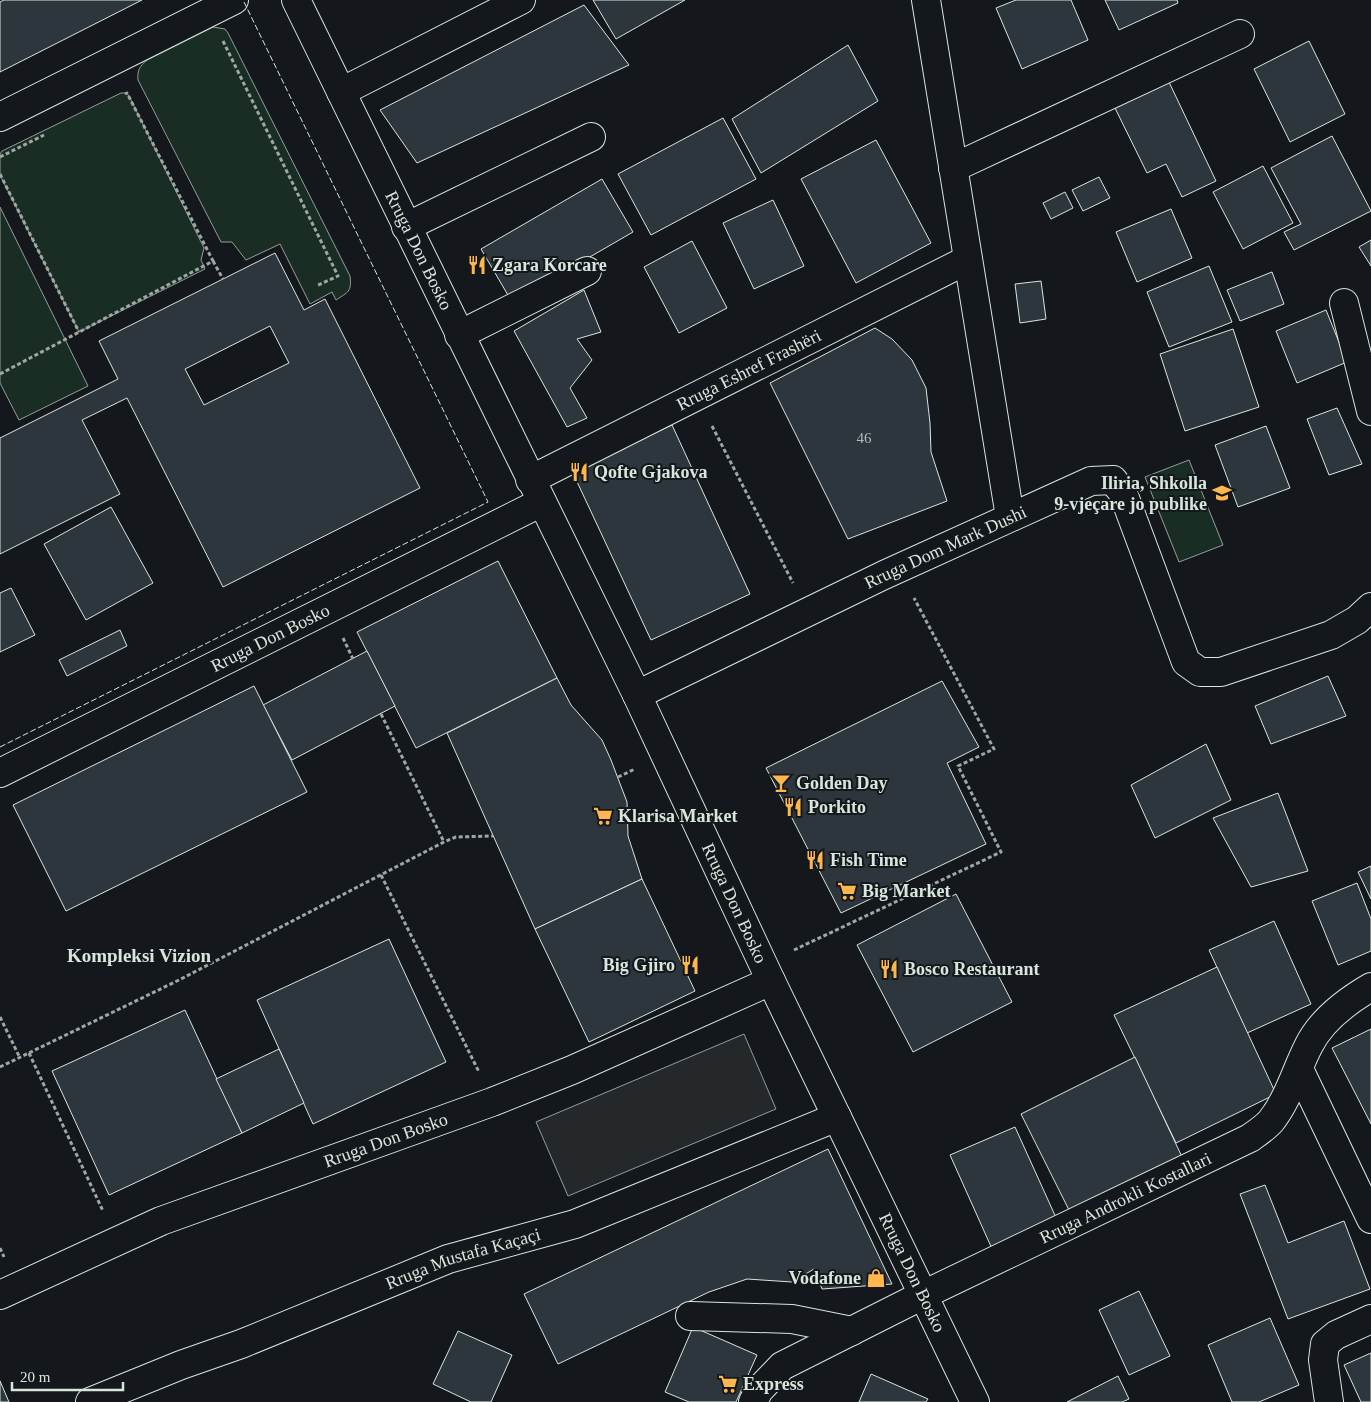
<svg xmlns="http://www.w3.org/2000/svg" width="1371" height="1402" font-family="Georgia,serif">
  <style>
    .green { fill: #1a2d24; stroke: #939e99 }
    .parking { fill: #24282b; stroke: #939e99 }
    .building { fill: #2c363c; stroke: #d8e6dc; fill-rule: evenodd }
    .lines { fill: none; stroke-linecap: round; stroke-linejoin: round }
    .minor-casing { stroke: #d8e6dc; stroke-width: 30 }
    .major-casing { stroke: #d8e6dc; stroke-width: 30 }
    .path { stroke: #9da8a2; stroke-width: 3; stroke-dasharray: 4 2.5; stroke-linecap: butt }
    .minor { stroke: #14181c; stroke-width: 28 }
    .major { stroke: #14181c; stroke-width: 28 }
    .fence { stroke: #d8e6dc; stroke-width: 1; stroke-dasharray: 6 2.5; stroke-linecap: butt }
    .labels { text-anchor: middle; stroke-width: 4; stroke-linejoin: round; paint-order: stroke }
    .number-label { font-size: 15px; fill: #adbab4 }
    .street-label { font-size: 18px; fill: #d8e6dc; stroke: #14181c }
    .poi-label { font-size: 18px; font-weight: bold; fill: #d8e6dc; stroke: #14181c; text-anchor: start }
    .neighbourhood-label { font-size: 19px; font-weight: bold; fill: #d8e6dc; stroke: #14181c }
  </style>
  <rect width="100%" height="100%" fill="#14181c"/>
  <g class="green">
    <path d="M213 27 225 29 228 33 350 276C352 292 348 292 336 300L332 292 310 304 280 244 246 260 232 242H221L138 80C137 70 140 66 147 60Z"/>
    <polygon points="121,93 127,93 131,100 204,248 201,260 205,269 79,332 0,175 0,154 2,151"/>
    <polygon points="0,207 88,386 19,420 0,383"/>
    <polygon points="1189,460 1223,545 1179,562 1145,477"/>
  </g>
  <polygon class="parking" points="744,1034 776,1109 568,1196 536,1122"/>
  <g class="building">
    <polygon points="4,0 142,0 0,72 0,2"/>
    <polygon points="593,0 685,0 616,39"/>
    <polygon points="1016,0 1071,0 1088,40 1022,69 996,8"/>
    <polygon points="1105,0 1177,0 1178,3 1119,30"/>
    <polygon points="584,5 629,65 417,163 380,110"/>
    <polygon points="1309,41 1345,114 1290,142 1254,69"/>
    <polygon points="848,45 878,101 761,173 732,119"/>
    <polygon points="1169,82 1216,181 1182,197 1166,164 1147,173 1115,108"/>
    <polygon points="723,118 756,179 651,235 618,174"/>
    <polygon points="1332,136 1371,211 1294,250 1284,232 1301,224 1271,168"/>
    <polygon points="876,140 931,243 856,283 801,179"/>
    <polygon points="1263,166 1293,223 1243,249 1213,192"/>
    <polygon points="1099,177 1110,198 1083,211 1072,190"/>
    <polygon points="602,179 633,232 512,302 481,249"/>
    <polygon points="1065,192 1073,208 1051,219 1043,203"/>
    <polygon points="773,200 804,266 754,289 723,223"/>
    <polygon points="1171,209 1192,258 1137,282 1116,232"/>
    <polygon points="1371,240 1371,266 1359,247"/>
    <polygon points="692,241 727,308 679,333 644,267"/>
    <path d="M275 253 304 310 325 299 420 488 223 587 127 398 82 420 120 494 0 554V438L118 379 99 341ZM270 326 289 363 204 405 185 369Z"/>
    <polygon points="1209,266 1232,322 1169,347 1147,292"/>
    <polygon points="1272,272 1284,304 1240,321 1227,290"/>
    <polygon points="1041,281 1046,319 1020,323 1015,284"/>
    <polygon points="584,290 601,332 577,339 592,360 570,388 587,418 567,427 514,331"/>
    <polygon points="1326,310 1347,362 1297,383 1276,331"/>
    <polygon points="875,328 892,339 912,360 926,388 930,423 931,452 947,501 848,539 770,383"/>
    <polygon points="1233,329 1259,407 1185,431 1160,354"/>
    <polygon points="1337,408 1362,464 1329,475 1307,419"/>
    <polygon points="672,425 750,594 651,640 572,471"/>
    <polygon points="1266,426 1290,488 1238,507 1215,445"/>
    <polygon points="111,507 153,583 86,620 44,544"/>
    <polygon points="498,561 557,678 416,748 357,632"/>
    <polygon points="11,588 35,635 0,652 0,593"/>
    <polygon points="120,630 127,646 67,676 59,660"/>
    <polygon points="367,651 395,706 292,760 263,705"/>
    <polygon points="1328,676 1346,716 1271,744 1255,706"/>
    <polygon points="557,678 571,705 602,740 611,760 627,802 628,836 642,879 535,929 447,733"/>
    <polygon points="942,681 979,747 947,763 986,844 841,913 766,768"/>
    <polygon points="254,686 307,792 66,911 13,805"/>
    <polygon points="1206,744 1231,800 1155,838 1131,785"/>
    <polygon points="1278,793 1308,871 1251,887 1213,818"/>
    <polygon points="1371,866 1371,899 1358,872"/>
    <polygon points="642,879 695,991 589,1042 535,929"/>
    <polygon points="1357,883 1371,919 1371,951 1338,965 1312,901"/>
    <polygon points="956,894 1012,1002 913,1052 857,945"/>
    <polygon points="1274,921 1311,1004 1247,1033 1209,950"/>
    <polygon points="389,939 446,1062 313,1124 257,1000"/>
    <polygon points="1217,967 1276,1094 1176,1143 1114,1015"/>
    <polygon points="185,1010 242,1133 109,1195 52,1071"/>
    <polygon points="1371,1029 1371,1124 1332,1048"/>
    <polygon points="279,1049 304,1103 242,1133 216,1079"/>
    <polygon points="1135,1057 1183,1159 1071,1214 1021,1114"/>
    <polygon points="1015,1127 1058,1222 993,1251 950,1155"/>
    <polygon points="828,1149 892,1284 822,1289 814,1269 792,1282 747,1279 709,1292 558,1364 524,1294"/>
    <polygon points="1265,1185 1288,1243 1344,1221 1370,1289 1288,1319 1240,1194"/>
    <polygon points="1139,1291 1170,1356 1129,1375 1099,1310"/>
    <polygon points="1270,1318 1299,1385 1259,1402 1232,1402 1208,1345"/>
    <polygon points="693,1327 757,1355 736,1402 689,1402 665,1392"/>
    <polygon points="458,1331 512,1355 491,1402 471,1402 433,1384"/>
    <polygon points="1371,1353 1371,1402 1361,1402 1344,1365"/>
    <polygon points="871,1374 928,1399 926,1402 859,1402"/>
    <polygon points="1118,1376 1129,1399 1122,1402 1067,1402"/>
    <polygon points="0,1381 9,1402 0,1402"/>
  </g>
  <g class="lines">
    <g class="minor-casing">
      <g id="minor">
        <polyline points="926,0 1010,517"/>
        <polyline points="341,92 521,0"/>
        <polyline points="0,117 234,0"/>
        <polyline points="953,168 1240,34"/>
        <polyline points="406,227 591,137"/>
        <polyline points="1344,303 1371,411"/>
        <polyline points="459,335 587,271"/>
        <path id="s1" d="M530 480 967 260"/>
        <path id="s2" d="M637 695 884 575 1091 481 1113 480 1123 493 1186 662 1200 672H1221L1331 635 1357 620 1371 607"/>
        <path id="s3" d="M0 773 542 502"/>
        <polyline points="1299,1069 1371,1219"/>
        <path id="s4" d="M0 1295 161 1221 492 1102 572 1070 771 981"/>
        <polyline points="690,1316 792,1319 852,1331"/>
        <path id="s5" d="M90 1402 181 1365 241 1344 448 1259 575 1224 837 1117"/>
        <path id="s6" d="M753 1402 759 1390 782 1366 923 1295 1250 1138C1257 1133 1266 1127 1271 1121 1289 1098 1296 1070 1309 1045 1322 1019 1347 1001 1371 987"/>
        <polyline points="1329,1402 1323,1360 1325,1344 1336,1335 1371,1319"/>
      </g>
    </g>
    <g class="major-casing">
      <g id="major">
        <path id="s7" d="M296 0 637 695 771 981 975 1402"/>
      </g>
    </g>
    <g class="path">
      <polyline points="223,41 338,276 316,286"/>
      <polyline points="0,157 44,135"/>
      <polyline points="0,174 79,332"/>
      <polyline points="213,261 223,279"/>
      <polyline points="0,374 213,261 127,93 125,94"/>
      <polyline points="712,426 793,583"/>
      <polyline points="343,638 353,659"/>
      <polyline points="381,714 444,842"/>
      <polyline points="618,777 635,769"/>
      <polyline points="381,875 479,1072"/>
      <polyline points="794,950 1001,852 958,766 994,749 914,598"/>
      <polyline points="0,1017 20,1058"/>
      <polyline points="29,1053 103,1211"/>
      <polyline points="0,1067 179,980 444,842 456,837 493,836"/>
      <polyline points="0,1248 4,1257"/>
    </g>
    <use href="#minor" class="minor"/>
    <use href="#major" class="major"/>
    <polyline class="fence" points="0,747 488,502 244,2"/>
  </g>
  <defs>
    <g id="restaurant-bare" transform="scale(1.5)"><path d="M-5-6h1v4h1v-4h1v4h1v-4h1v5L-1.5 .5V6h-2V.5L-5-1ZM5-6V6H3V1.5H1.5Q1.5-4 5-6Z" fill="#ffb74d" stroke="#14181c" stroke-width="2.5" paint-order="stroke"/></g>
    <g id="school-bare" transform="scale(1.5)"><path d="M0-5L7-2L0 1L-7-2ZM-4 1L0 2.5L4 1V4Q0 6-4 4Z" fill="#ffb74d" stroke="#14181c" stroke-width="2.5" paint-order="stroke"/></g>
    <g id="bar-bare" transform="scale(1.5)"><path d="M-6-5H6L.8 .8V4.5H3.5V6h-7V4.5H-.8V.8Z" fill="#ffb74d" stroke="#14181c" stroke-width="2.5" paint-order="stroke"/></g>
    <g id="supermarket-bare" transform="scale(1.5)"><path d="M-6-5.5h2.5l.6 2H6L4.5 2H-2.5L-4.4-4H-6ZM-1.5 3.2a1.3 1.3 0 1 0 .1 0ZM3 3.2a1.3 1.3 0 1 0 .1 0Z" fill="#ffb74d" stroke="#14181c" stroke-width="2.5" paint-order="stroke"/></g>
    <g id="shop-bare" transform="scale(1.5)"><path d="M-5-2.5h2.3a2.7 3.5 0 0 1 5.4 0H5L5.5 6h-11ZM-1.5-2.5h3a1.5 2.3 0 0 0-3 0Z" fill="#ffb74d" stroke="#14181c" stroke-width="2.5" paint-order="stroke"/></g>
  </defs>
  <g fill-rule="evenodd">
    <use href="#restaurant-bare" x="477" y="265"/>
    <use href="#restaurant-bare" x="579" y="472"/>
    <use href="#school-bare" x="1222" y="493"/>
    <use href="#bar-bare" x="781" y="783"/>
    <use href="#restaurant-bare" x="793" y="807"/>
    <use href="#supermarket-bare" x="603" y="816"/>
    <use href="#restaurant-bare" x="815" y="860"/>
    <use href="#supermarket-bare" x="847" y="891"/>
    <use href="#restaurant-bare" x="690" y="965"/>
    <use href="#restaurant-bare" x="889" y="969"/>
    <use href="#shop-bare" x="876" y="1278"/>
    <use href="#supermarket-bare" x="728" y="1384"/>
  </g>
  <g class="labels">
    <g class="number-label">
      <text x="864" y="443">46</text>
    </g>
    <g class="street-label">
      <text dy="6" stroke="none"><textPath href="#s7" startOffset="279">Rruga Don Bosko</textPath></text>
      <text dy="6" stroke="none"><textPath href="#s1" startOffset="245">Rruga Eshref Frashëri</textPath></text>
      <text dy="6" stroke="none"><textPath href="#s2" startOffset="342">Rruga Dom Mark Dushi</textPath></text>
      <text dy="6" stroke="none"><textPath href="#s3" startOffset="302">Rruga Don Bosko</textPath></text>
      <text dy="6" stroke="none"><textPath href="#s7" startOffset="1004">Rruga Don Bosko</textPath></text>
      <text dy="6" stroke="none"><textPath href="#s4" startOffset="416">Rruga Don Bosko</textPath></text>
      <text dy="6" stroke="none"><textPath href="#s6" startOffset="429">Rruga Androkli Kostallari</textPath></text>
      <text dy="6" stroke="none"><textPath href="#s5" startOffset="400">Rruga Mustafa Kaçaçi</textPath></text>
      <text dy="6" stroke="none"><textPath href="#s7" startOffset="1414">Rruga Don Bosko</textPath></text>
    </g>
    <g class="poi-label">
      <text x="492" y="271">Zgara Korcare</text>
      <text x="594" y="478">Qofte Gjakova</text>
      <text x="1207" y="489" text-anchor="end">Iliria, Shkolla<tspan x="1207" dy="21">9-vjeçare jo publike</tspan></text>
      <text x="796" y="789">Golden Day</text>
      <text x="808" y="813">Porkito</text>
      <text x="618" y="822">Klarisa Market</text>
      <text x="830" y="866">Fish Time</text>
      <text x="862" y="897">Big Market</text>
      <text x="675" y="971" text-anchor="end">Big Gjiro</text>
      <text x="904" y="975">Bosco Restaurant</text>
      <text x="861" y="1284" text-anchor="end">Vodafone</text>
      <text x="743" y="1390">Express</text>
    </g>
    <g class="neighbourhood-label">
      <text x="139" y="962">Kompleksi Vizion</text>
    </g>
  </g>
  <path d="M12 1382v8h111v-8" fill="none" stroke="#d8e6dc" stroke-width="2.5"/>
  <text x="20" y="1382" font-size="15" fill="#d8e6dc" stroke="#14181c" stroke-width="4" paint-order="stroke">20 m</text>
</svg>
